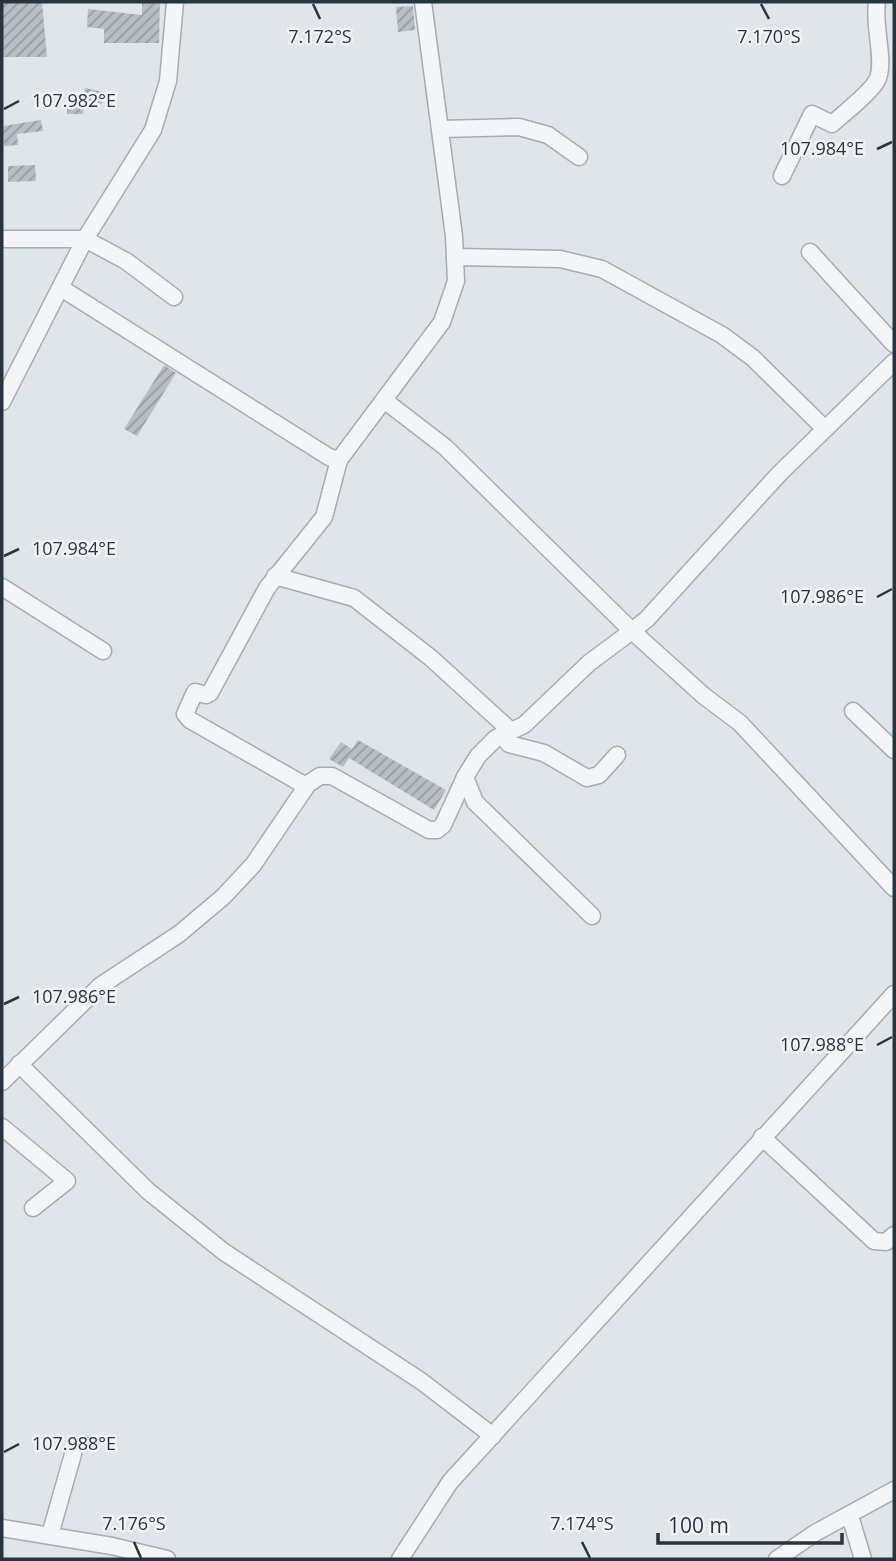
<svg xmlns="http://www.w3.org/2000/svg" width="896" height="1561" font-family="'Open Sans',sans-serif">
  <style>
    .building { fill: url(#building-hatch) }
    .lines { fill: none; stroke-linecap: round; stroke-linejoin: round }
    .minor-casing { stroke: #a5acb3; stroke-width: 19 }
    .minor { stroke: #f3f5f7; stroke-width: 16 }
    .ticks { fill: none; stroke: #29343f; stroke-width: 2.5 }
    .ticks-label { font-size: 18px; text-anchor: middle; fill: #29343f; stroke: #f0f3f6; stroke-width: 5; stroke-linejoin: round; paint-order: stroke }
  </style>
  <defs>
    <pattern id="building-hatch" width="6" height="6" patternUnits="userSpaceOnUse" patternTransform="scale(1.75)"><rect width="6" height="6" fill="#b8bec5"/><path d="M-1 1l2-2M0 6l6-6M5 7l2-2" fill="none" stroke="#969ba1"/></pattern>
  </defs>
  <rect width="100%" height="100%" fill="#e0e5e9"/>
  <g class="building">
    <polygon points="2,2 42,2 47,57 2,57"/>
    <polygon points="142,2 160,2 159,43 104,43 104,29 87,27 88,9 142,15"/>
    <polygon points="413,6 415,30 398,32 396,7"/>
    <polygon points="85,88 104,92 102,104 83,99"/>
    <polygon points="67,103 84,104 83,114 67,114"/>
    <polygon points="41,120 43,131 17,134 18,145 4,146 3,126"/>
    <polygon points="35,165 36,181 8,182 8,166"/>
    <polygon points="164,365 176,373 137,436 124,429"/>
    <polygon points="358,740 446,790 434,810 349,758 343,767 329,759 341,742 352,749"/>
  </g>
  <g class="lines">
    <g class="minor-casing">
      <g id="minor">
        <polyline points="441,129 519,127 548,135 579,157"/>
        <path d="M782 176 812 114 832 124C842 115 874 90 878 78 885 59 873 24 877 2"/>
        <polyline points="2,239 85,239 126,261 174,297"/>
        <polyline points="810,252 894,344"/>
        <polyline points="455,257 560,259 602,269 722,335 753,358 825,429"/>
        <polyline points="61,288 329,457 339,460 442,322 456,281 454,236 423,2"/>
        <polyline points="384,400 445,447 632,631 647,619 779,474 894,362"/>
        <polyline points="2,402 85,239 153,130 168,81 175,2"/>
        <polyline points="275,576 354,598 431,658 511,731"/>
        <polyline points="2,587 103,651"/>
        <polyline points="853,711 894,750"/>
        <polyline points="502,735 509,744 544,753 587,778 599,775 617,755"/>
        <polyline points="465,777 475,802 592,916"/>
        <polyline points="306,786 190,720 185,714 195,692 206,695 210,693 267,588 324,517 339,460"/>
        <polyline points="19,1064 148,1191 224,1252 421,1381 493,1436"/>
        <polyline points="2,1082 100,986 179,934 223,897 253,865 308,784 320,776 332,776 429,830 437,830 443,825 465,777 478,756 496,738 524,725 589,663 632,631 704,696 740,723 894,888"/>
        <polyline points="2,1127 67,1181 33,1208"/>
        <polyline points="762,1137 874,1241 886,1242 894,1235"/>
        <polyline points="850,1516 863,1559"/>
        <polyline points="2,1528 112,1546 167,1559"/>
        <polyline points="50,1535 73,1454"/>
        <polyline points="400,1559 450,1482 894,994"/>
        <polyline points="777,1559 815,1533 894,1490"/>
      </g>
    </g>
    <use href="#minor" class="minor"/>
  </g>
  <path class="ticks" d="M313 4 320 19M761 4 769 19M4 109 19 101M877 149 892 142M4 556 19 549M877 597 892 589M4 1004 19 997M877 1045 892 1037M4 1452 19 1444M134 1542 141 1558M582 1542 590 1558"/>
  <g class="ticks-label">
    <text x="320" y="43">7.172°S</text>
    <text x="769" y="43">7.170°S</text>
    <text x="74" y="107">107.982°E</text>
    <text x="822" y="155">107.984°E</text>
    <text x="74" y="555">107.984°E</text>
    <text x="822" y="603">107.986°E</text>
    <text x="74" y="1003">107.986°E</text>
    <text x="822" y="1051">107.988°E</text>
    <text x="74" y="1450">107.988°E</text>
    <text x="134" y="1530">7.176°S</text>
    <text x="582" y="1530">7.174°S</text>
  </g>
  <rect width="896" height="1561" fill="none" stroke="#29343f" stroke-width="7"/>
  <path d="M658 1533v10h184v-10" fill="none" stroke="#29343f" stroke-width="3.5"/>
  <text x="668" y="1533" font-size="21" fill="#29343f" stroke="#f0f3f6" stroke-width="5" paint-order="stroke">100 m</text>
</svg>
